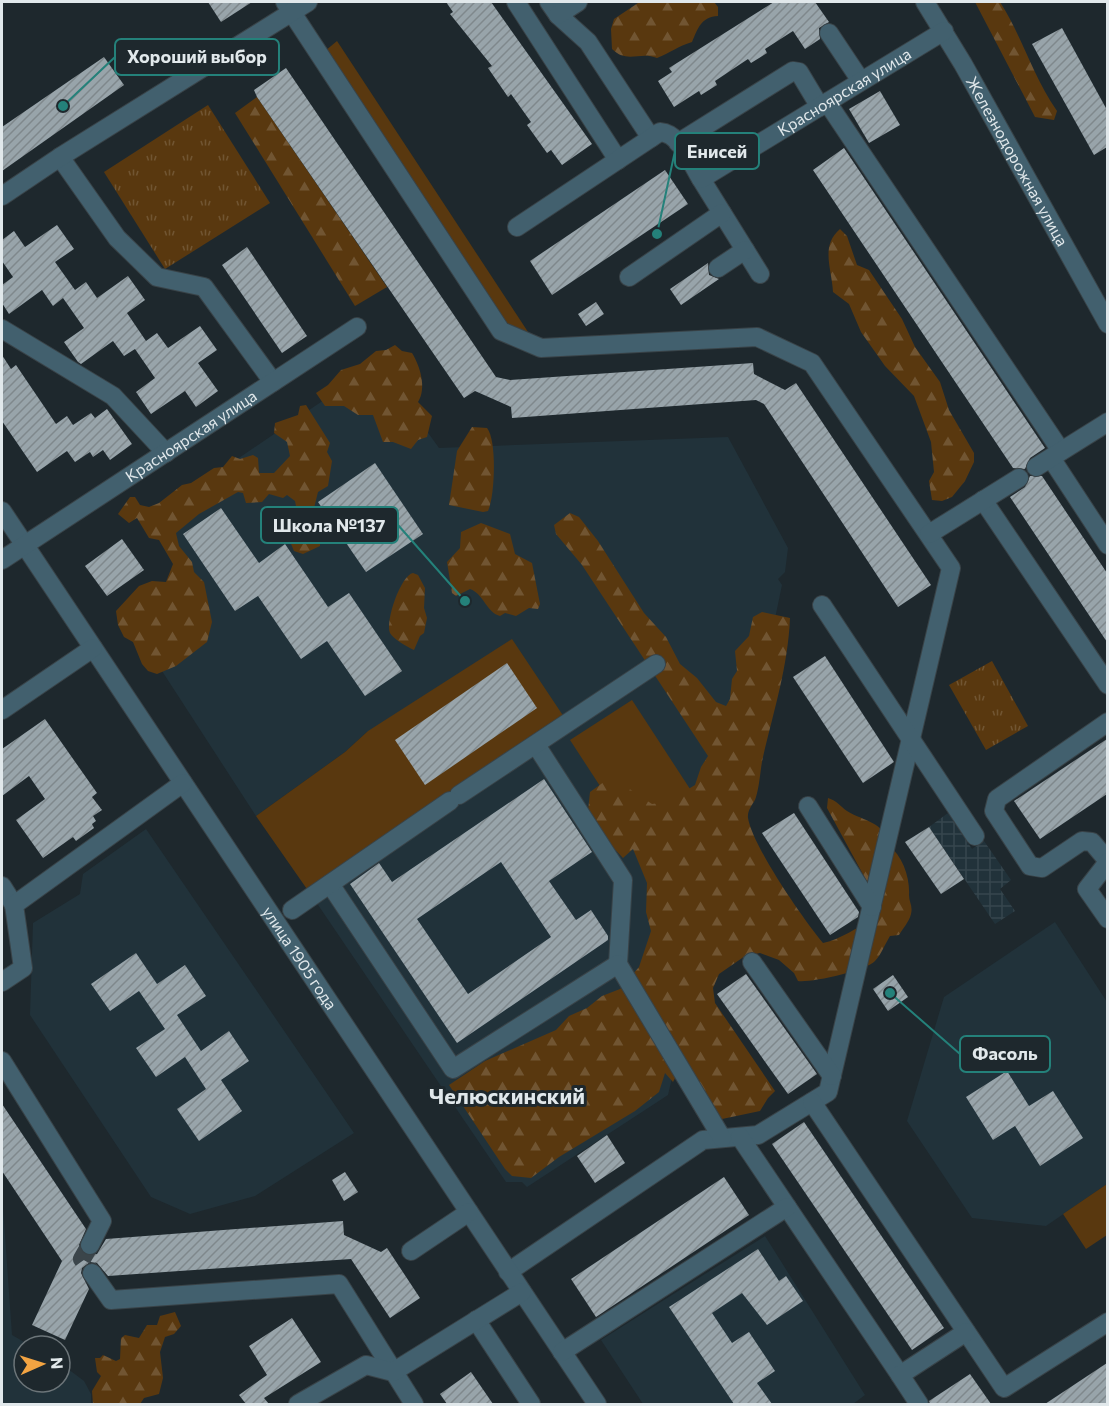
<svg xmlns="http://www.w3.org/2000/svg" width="1109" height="1406" font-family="Commissioner,sans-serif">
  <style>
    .built { fill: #21323a }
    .industrial { fill: url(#industrial-grid) }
    .grass { fill: #59380f }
    .forest { fill: url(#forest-firs) }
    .park { fill: url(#park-tufts) }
    .building { fill: url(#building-hatch); fill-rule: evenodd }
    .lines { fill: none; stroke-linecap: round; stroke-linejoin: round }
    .minor-tunnel { stroke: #3b454a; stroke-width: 18; stroke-dasharray: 18 9; stroke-linecap: butt }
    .minor-casing { stroke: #394348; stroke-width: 20 }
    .minor { stroke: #42606e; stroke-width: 18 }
    .labels { text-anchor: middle; stroke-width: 6; stroke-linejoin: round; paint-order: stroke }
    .street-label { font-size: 16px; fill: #e1e8eb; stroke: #1e282d }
    .district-label { font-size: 22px; font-weight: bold; fill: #e1e8eb; stroke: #1e282d }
    .leader { fill: none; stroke: #24817a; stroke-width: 2 }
    .callout-dot { fill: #24817a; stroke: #1e282d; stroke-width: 2 }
    .callout { fill: #1e282d; stroke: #24817a; stroke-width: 2 }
    .callout-label { font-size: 18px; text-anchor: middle; font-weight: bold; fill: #e1e8eb }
  </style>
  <defs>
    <pattern id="industrial-grid" width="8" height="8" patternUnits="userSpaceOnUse" patternTransform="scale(1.5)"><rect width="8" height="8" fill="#21323a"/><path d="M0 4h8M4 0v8" fill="none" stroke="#36464d"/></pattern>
    <pattern id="forest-firs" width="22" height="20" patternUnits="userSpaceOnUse" patternTransform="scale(1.5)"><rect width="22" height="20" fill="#59380f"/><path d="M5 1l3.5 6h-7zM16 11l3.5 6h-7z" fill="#715532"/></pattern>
    <pattern id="park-tufts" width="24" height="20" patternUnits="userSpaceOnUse" patternTransform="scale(1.5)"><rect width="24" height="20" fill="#59380f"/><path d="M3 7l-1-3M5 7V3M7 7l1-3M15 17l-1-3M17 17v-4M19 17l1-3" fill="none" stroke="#715532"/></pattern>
    <pattern id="building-hatch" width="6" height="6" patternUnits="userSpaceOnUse" patternTransform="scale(1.5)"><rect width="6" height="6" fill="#98a4aa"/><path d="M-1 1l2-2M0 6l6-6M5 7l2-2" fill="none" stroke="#7f888c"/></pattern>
  </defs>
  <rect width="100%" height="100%" fill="#1e282d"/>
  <g class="built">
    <polygon points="378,363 439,448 728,437 788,548 785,572 778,579 782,585 741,782 668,1095 527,1187 522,1182 506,1182 312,896 368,731 345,752 256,816 127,617 187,578 148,520"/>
    <polygon points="146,829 354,1133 255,1196 190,1214 151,1197 30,1015 33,923 80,894 83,874"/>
    <polygon points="1055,922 1107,1002 1107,1184 1046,1226 972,1218 907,1121 944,997"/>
    <polygon points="2,1193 12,1335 31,1346 24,1346 24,1382 60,1382 60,1363 84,1381 91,1394 91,1404 2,1404"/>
    <polygon points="765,1236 865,1395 853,1404 643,1404 601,1340"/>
  </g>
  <polygon class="industrial" points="948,813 972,849 984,841 1011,880 1000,889 1015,911 995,924 929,827"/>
  <g class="grass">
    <polygon points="337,41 532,338 507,328 325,51"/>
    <polygon points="512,639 566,720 309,892 256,816 345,752 368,731"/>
    <polygon points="632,700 707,815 645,855 570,740"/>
    <polygon points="1107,1184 1107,1235 1086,1249 1063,1214"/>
  </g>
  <g class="forest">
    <path d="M649 2H714L718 7V16C701 17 698 28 692 42 678 46 670 53 657 58 640 51 627 64 612 49L611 29 614 19 638 3Z"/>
    <path d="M975 2H1000C1023 38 1032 75 1057 111L1054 120 1035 117Z"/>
    <polygon points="257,97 387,287 355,306 235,113"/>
    <path d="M840 229 847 236 857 265 869 270 902 319 915 347 940 382 949 410 974 453V462L965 481 952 497 942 501 932 500 929 481 934 472 931 442 914 396 885 366 861 332 849 304 833 292C832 269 820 246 840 229Z"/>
    <path d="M395 345 402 351 412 353C420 366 427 388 418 402L432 416 427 437 418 440 411 449 393 442H383L373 415H358L344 406H325L316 393 328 385 341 370 360 364 376 351 386 350Z"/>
    <polygon points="306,405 330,443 327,452 332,461 328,486 318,492 312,516 320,530 320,546 303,554 294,551 287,534 298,516 295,501 287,495 283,498 269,494 262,502 246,503 243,493 238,492 199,514 176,533 179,546 192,562 194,572 204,582 212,622 207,642 176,666 157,674 148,671 142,664 133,642 124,637 118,625 116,611 139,586 152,581 166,582 173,564 159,540 149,538 137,518 129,523 118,514 130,497 135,497 140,505 149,507 159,503 182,485 191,483 214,468 223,467 232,456 240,459 253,455 258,458 259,473 274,473 290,456 287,442 274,433 275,423 298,415 300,406"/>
    <path d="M472 427 487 428C497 440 495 496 488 511L483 512 449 505 457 451Z"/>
    <path d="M570 513 579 517 598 541 644 613 666 637 680 664 697 678 716 702 726 706 730 699 732 679 737 671 735 651 749 636 753 617 762 612 790 618C788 666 774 710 763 757 760 770 760 784 756 797 754 804 747 809 748 818 753 847 803 919 823 943 842 939 856 927 874 920L878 902 827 808 828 798C837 801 840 806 847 811 865 822 884 821 888 845 903 856 910 878 909 895 909 902 913 906 911 914 909 922 903 928 899 935L890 936C885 944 881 955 875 961 866 971 810 983 798 981L794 973 779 960 760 953 745 956 719 974 713 988 715 1003 775 1091 768 1098 760 1111 722 1119 704 1100 682 1065 673 1082 665 1073 659 1092 635 1111 559 1157 531 1178 512 1176 505 1169 449 1085 485 1061 556 1030 569 1016 587 1008 602 996 620 989 639 967 651 931 646 912 647 883 633 849 623 858 607 841 588 811 590 792 608 779 619 782 652 804 667 802 695 785 701 767 708 756 582 565 556 534 554 525Z"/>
    <path d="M481 523 510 534 515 554 532 563 540 604 538 609 529 608 516 616 505 613 500 616C486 612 484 594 470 589L456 596 452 593 447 562 460 548 461 532Z"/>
    <path d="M413 573 418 575 425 588 424 608 427 618 424 633 420 636 414 650C408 647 393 639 390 633 385 621 401 575 413 573Z"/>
    <polygon points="175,1312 181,1326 174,1334 165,1337 160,1352 163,1378 159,1394 144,1398 140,1404 93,1404 92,1391 101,1376 97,1372 95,1358 100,1358 103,1355 116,1361 120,1359 121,1338 125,1335 139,1338 147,1325 157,1325 160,1316"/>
  </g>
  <g class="park">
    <polygon points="208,105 270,203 165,269 104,172"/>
    <polygon points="992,661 1028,726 986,750 949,685"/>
  </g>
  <g class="building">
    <polygon points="208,2 252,2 221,22"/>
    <polygon points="446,2 491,2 592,144 562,165 551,150 547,153 527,125 531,122 511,94 508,97 488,68 492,66 450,14 453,12"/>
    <polygon points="774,2 815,2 829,22 819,28 820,39 805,49 793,31 765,49 767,53 751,63 748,59 715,81 717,85 701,95 699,91 674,107 658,81 672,72 669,68"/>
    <polygon points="1062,28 1107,110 1107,147 1094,155 1032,44"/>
    <polygon points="104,57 124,85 2,171 2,127"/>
    <polygon points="286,68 496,377 510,380 753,363 754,374 785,390 796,383 931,585 898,607 764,404 756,400 512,418 511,407 475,391 464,398 257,97 254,90"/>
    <polygon points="880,91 900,125 869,143 849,109"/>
    <polygon points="844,148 1045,448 1030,458 1025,469 1013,468 813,170"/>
    <polygon points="665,170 688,204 552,295 530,261"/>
    <polygon points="57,225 74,249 55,262 75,290 86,282 97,298 128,276 145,300 127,313 146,341 157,333 168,348 200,326 217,350 198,363 218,391 196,407 185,391 151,414 136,392 155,378 135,349 124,356 113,341 81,364 78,362 64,342 84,328 63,298 53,306 42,290 9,314 2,303 2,285 13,277 2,261 2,240 14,231 25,247"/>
    <polygon points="247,247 307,336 282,353 222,265"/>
    <polygon points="708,263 709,275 719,279 681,305 670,289"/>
    <polygon points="596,302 604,314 586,326 578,314"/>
    <polygon points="2,355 11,369 16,365 56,424 67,416 73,425 91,413 95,418 107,409 132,444 110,460 103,450 93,457 90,452 75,462 67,451 37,472 2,421"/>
    <polygon points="375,463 423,534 366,572 318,502"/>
    <polygon points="1030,476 1042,476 1107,573 1107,642 1010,497 1025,487"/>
    <polygon points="221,508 259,563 285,544 328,607 349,593 402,671 365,696 327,641 301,659 258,596 235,611 183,534"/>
    <polygon points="122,539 144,570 107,596 85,566"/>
    <polygon points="825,656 894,762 863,783 793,677"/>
    <polygon points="507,663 537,708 425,785 395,740"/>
    <polygon points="45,719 97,793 92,797 102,810 93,816 96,821 92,824 94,828 76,841 73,837 43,858 16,820 45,799 29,776 2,796 2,749"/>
    <polygon points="1107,739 1107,794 1040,839 1014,801"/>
    <path d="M544 779 592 852 549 881 576 920 591 910 608 936V940L457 1043 350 884 379 863 392 882ZM501 862 551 937 468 994 417 919Z"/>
    <polygon points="794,813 859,912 858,917 830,935 762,833"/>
    <polygon points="929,827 964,879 941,894 905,842"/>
    <polygon points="136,953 157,984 185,965 206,996 177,1015 201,1051 229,1031 249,1061 221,1080 242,1111 199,1141 177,1109 206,1089 185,1057 156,1077 136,1048 165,1029 139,991 110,1011 91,984"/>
    <polygon points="746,974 817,1074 788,1094 717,994"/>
    <polygon points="893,975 908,997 888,1011 873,989"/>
    <polygon points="1007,1071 1029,1106 1053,1091 1083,1138 1040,1166 1015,1126 993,1140 966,1097"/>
    <polygon points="2,1104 86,1229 79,1245 86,1255 97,1254 106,1239 343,1221 344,1235 381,1252 387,1248 420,1298 390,1318 351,1259 108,1276 97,1263 90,1262 82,1268 81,1273 89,1289 65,1340 32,1325 62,1261 2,1171"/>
    <polygon points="804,1122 944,1328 912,1350 772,1144"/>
    <polygon points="607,1135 625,1163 595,1183 577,1156"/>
    <polygon points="345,1172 358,1192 344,1201 332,1180"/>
    <polygon points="724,1177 749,1215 596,1317 571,1279"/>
    <polygon points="758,1249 779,1281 786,1276 803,1301 767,1325 742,1293 712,1313 732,1343 749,1332 775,1371 757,1383 772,1404 734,1404 669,1307"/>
    <polygon points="292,1318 321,1362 264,1398 269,1404 246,1404 239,1395 267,1375 249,1346"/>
    <polygon points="1107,1363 1107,1404 1045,1404"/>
    <polygon points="471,1372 493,1404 447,1404 440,1394"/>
    <polygon points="970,1374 991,1404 930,1404 929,1401"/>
  </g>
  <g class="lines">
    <polyline class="minor-tunnel" points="90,1245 82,1259 92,1273"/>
    <g class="minor-casing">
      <g id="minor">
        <polyline points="285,2 501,331 541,348 757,337 812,363 951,568 828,1092 758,1135 703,1140 508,1272"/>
        <polyline points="516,2 618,160"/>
        <polyline points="549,2 558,15 588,42 651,138"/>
        <path id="s1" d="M925 2 963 64 1108 324"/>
        <polyline points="558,15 578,2"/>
        <polyline points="829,33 861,81"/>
        <polyline points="827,102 1061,451"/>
        <polyline points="678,143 793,71 799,72 820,107"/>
        <polyline points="60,157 117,238 157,277 204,287 273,382"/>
        <polyline points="701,179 760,274"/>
        <polyline points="2,196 60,157 308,2"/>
        <path id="s2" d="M517 227 660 132C680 133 691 163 701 179L944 31"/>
        <polyline points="718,268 745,250"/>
        <polyline points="629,277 722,213"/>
        <polyline points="2,329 113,396 166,453"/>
        <polyline points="1051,458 1108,545"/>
        <polyline points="1036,467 1108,422"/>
        <polyline points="983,500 1108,685"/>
        <path id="s3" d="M2 511 597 1404"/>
        <polyline points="929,534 1019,478"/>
        <path id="s4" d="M2 560 357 327"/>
        <polyline points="822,605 975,836"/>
        <polyline points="2,710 93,648"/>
        <polyline points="1108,722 997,799 994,811 1030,866 1042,868 1082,841 1092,842 1108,861"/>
        <polyline points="536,745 623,880 618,964"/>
        <polyline points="459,795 656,664"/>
        <polyline points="808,806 872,907"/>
        <polyline points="1108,862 1087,889 1108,919"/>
        <polyline points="330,884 453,1069 618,964 722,1138"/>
        <polyline points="2,886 14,905"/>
        <polyline points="292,910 450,801"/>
        <polyline points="752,962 832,1076"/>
        <polyline points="2,982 23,968 14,905 183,783"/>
        <polyline points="2,1061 102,1221 90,1245"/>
        <polyline points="812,1102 1004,1388 1108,1322"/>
        <polyline points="740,1137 900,1375"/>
        <polyline points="411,1251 469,1212"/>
        <polyline points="92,1273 111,1300 339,1284 414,1404"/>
        <polyline points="476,1320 531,1404"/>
        <polyline points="562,1352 787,1207"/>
        <polyline points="298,1404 366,1365 393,1372 522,1292"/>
        <polyline points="919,1404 900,1375 966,1332"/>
      </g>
    </g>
    <use href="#minor" class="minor"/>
  </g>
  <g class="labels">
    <g class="street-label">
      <text dy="6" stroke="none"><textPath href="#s2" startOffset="404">Красноярская улица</textPath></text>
      <text dy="6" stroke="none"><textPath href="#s1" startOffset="184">Железнодорожная улица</textPath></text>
      <text dy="6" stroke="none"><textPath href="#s4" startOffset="226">Красноярская улица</textPath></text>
      <text dy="6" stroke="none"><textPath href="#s3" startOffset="537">улица 1905 года</textPath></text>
    </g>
    <g class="district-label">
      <text x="507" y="1104">Челюскинский</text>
    </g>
  </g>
  <path class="leader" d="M63 106L115 57M657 234L675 151M465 601L398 525M890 993L960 1054"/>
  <g class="callout-dot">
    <circle cx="63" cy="106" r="6"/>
    <circle cx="657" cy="234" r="6"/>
    <circle cx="465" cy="601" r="6"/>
    <circle cx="890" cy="993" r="6"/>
  </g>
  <g class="callout">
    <rect x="115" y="39" width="164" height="36" rx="6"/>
    <rect x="675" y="133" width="84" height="36" rx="6"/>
    <rect x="261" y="507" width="137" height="36" rx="6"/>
    <rect x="960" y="1036" width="90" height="36" rx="6"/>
  </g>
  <g class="callout-label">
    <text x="197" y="63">Хороший выбор</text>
    <text x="717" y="158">Енисей</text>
    <text x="329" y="532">Школа №137</text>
    <text x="1005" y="1060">Фасоль</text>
  </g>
  <rect width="1109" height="1406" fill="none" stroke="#e1e8eb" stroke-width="6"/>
  <g transform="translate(42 1364) rotate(87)"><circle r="28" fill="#1e282d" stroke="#6c7579" stroke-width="1.5"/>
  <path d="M0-4.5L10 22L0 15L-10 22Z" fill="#f3a442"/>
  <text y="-9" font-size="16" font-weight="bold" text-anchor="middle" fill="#e1e8eb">N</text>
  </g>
</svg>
